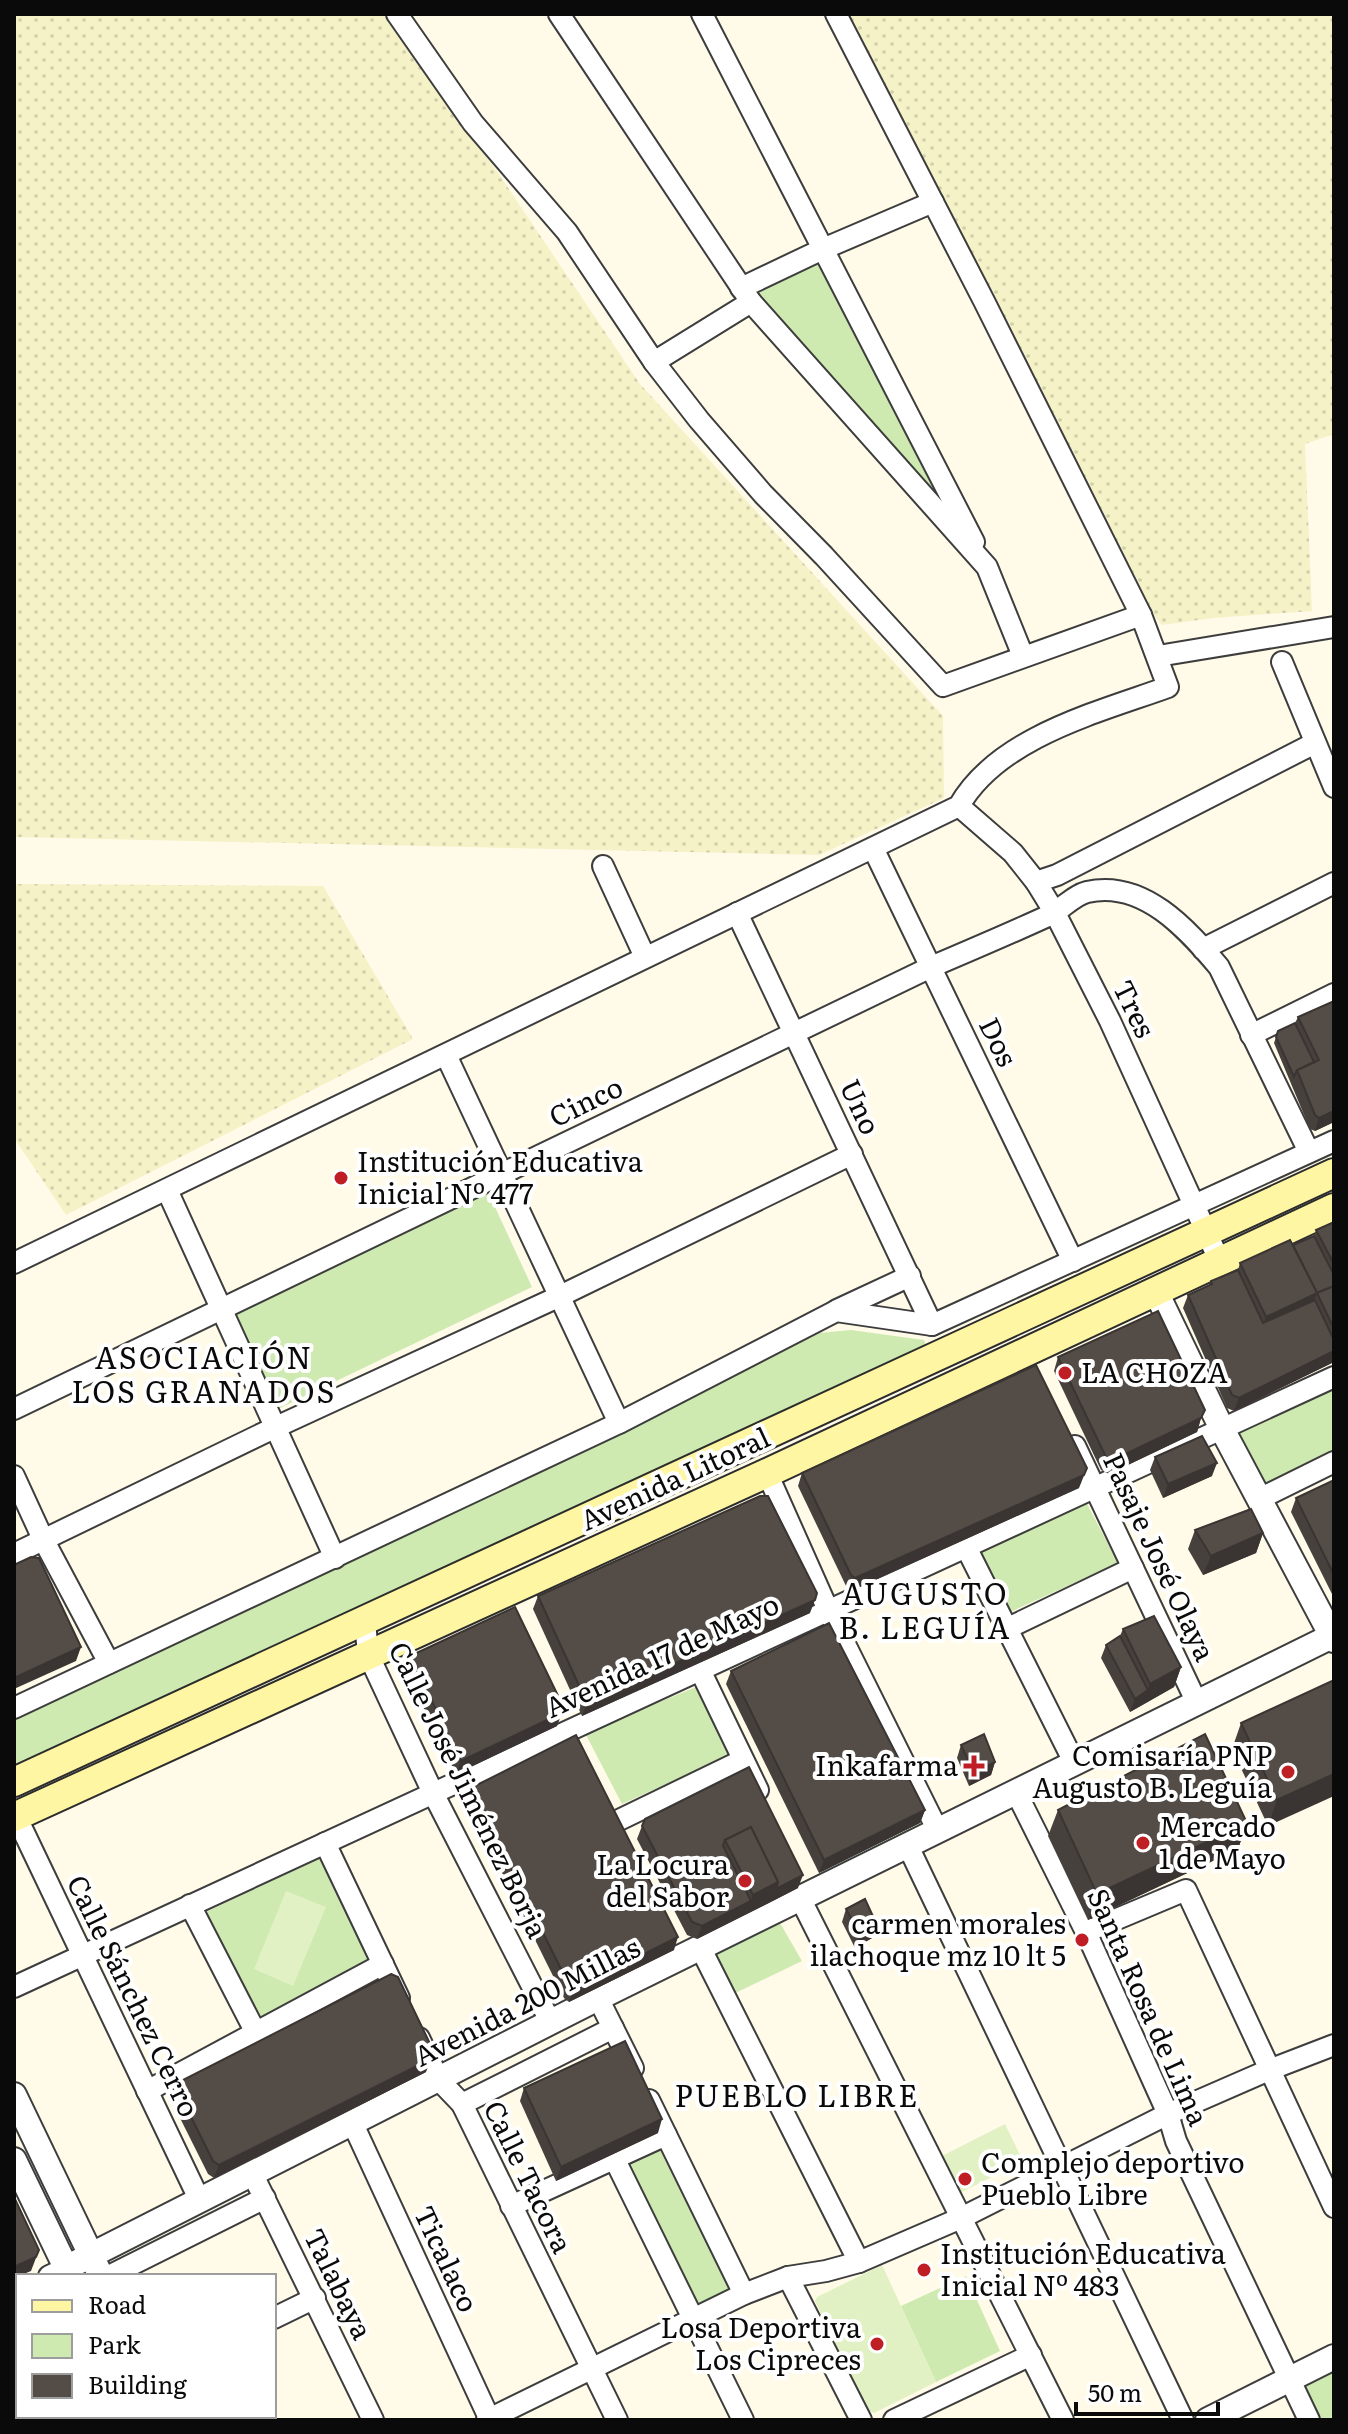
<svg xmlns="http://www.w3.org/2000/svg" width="1348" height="2434" font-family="Literata,serif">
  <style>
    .farmland { fill: url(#farmland-dots) }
    .green { fill: #ceeab1 }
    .pitch { fill: #e1f1c3 }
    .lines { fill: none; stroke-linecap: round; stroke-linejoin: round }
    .minor-casing { stroke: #3d3d3d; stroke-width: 24 }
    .tertiary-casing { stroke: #3d3d3d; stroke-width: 28 }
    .secondary-casing { stroke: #2c2c2c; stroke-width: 32 }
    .minor { stroke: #fff; stroke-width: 20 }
    .tertiary { stroke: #fff; stroke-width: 24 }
    .secondary { stroke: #fff6a3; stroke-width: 28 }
    .wall { fill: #47413d }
    .shaded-wall { fill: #3a3532 }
    .building { fill: #534c47; stroke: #3a3532; stroke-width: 2 }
    .poi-dot { fill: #bf1e24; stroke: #fff; stroke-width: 3 }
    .labels { text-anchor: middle; stroke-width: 8; stroke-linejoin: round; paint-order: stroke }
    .street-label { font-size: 28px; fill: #0a0a0a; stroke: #fff }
    .poi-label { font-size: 28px; fill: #0a0a0a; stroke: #fff; text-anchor: start }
    .neighbourhood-label { font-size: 30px; letter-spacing: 2px; fill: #0a0a0a; stroke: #fff }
  </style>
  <defs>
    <pattern id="farmland-dots" width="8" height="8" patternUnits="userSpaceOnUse" patternTransform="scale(2)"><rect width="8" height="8" fill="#f5f2c8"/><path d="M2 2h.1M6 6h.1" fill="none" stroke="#d1ceaa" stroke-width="1.8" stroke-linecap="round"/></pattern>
  </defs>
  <rect width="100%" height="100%" fill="#fffbe8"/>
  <g class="farmland">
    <polygon points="14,14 391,14 640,384 943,716 944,798 819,855 14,837"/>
    <polygon points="845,14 1334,14 1334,434 1305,444 1312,611 1213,618 1162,625 1154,615"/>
    <polygon points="14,884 323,886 413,1039 66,1215 14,1138"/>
  </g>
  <g class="green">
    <polygon points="819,261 949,508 910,473 759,301 757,291"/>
    <polygon points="488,1192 532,1287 278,1409 233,1311"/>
    <polygon points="851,1330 924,1340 927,1348 14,1771 14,1720 819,1333"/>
    <polygon points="1334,1384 1334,1451 1265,1484 1236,1430"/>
    <polygon points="1085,1500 1118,1563 1008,1613 976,1550"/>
    <polygon points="696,1687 730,1755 622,1804 585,1733"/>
    <polygon points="320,1858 372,1963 258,2018 206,1912"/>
    <polygon points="780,1923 802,1961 729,1996 709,1957"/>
    <polygon points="663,2144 735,2293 697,2311 625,2162"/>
    <polygon points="966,2276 1000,2351 936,2382 901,2306"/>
    <polygon points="1334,2370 1334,2420 1318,2420 1302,2385"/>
  </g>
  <g class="pitch">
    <polygon points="286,1891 326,1907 293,1986 254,1969"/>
    <polygon points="1005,2124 1023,2161 952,2197 934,2160"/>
    <polygon points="882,2265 936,2382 874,2413 866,2409 815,2301 817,2297"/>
  </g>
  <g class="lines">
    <g class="minor-casing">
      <g id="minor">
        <polyline points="397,14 473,123 567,232 654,362 699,420 763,494 824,556 943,686 1141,615"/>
        <polyline points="559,14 751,302 987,567 1023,656"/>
        <polyline points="702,14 974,542"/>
        <polyline points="741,288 823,249 933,202"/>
        <polyline points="654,362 751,302"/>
        <polyline points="1158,656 1334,627"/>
        <polyline points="1282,662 1334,787"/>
        <polyline points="959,806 1013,853 1036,882 1055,913 1110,1021 1220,1262"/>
        <polyline points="873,848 1073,1261"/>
        <polyline points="603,866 645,957"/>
        <polyline points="1036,882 1057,875 1315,743"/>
        <polyline points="737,913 932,1325"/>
        <polyline points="1203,949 1334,883"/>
        <polyline points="1251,1035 1334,994"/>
        <polyline points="446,1055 619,1423"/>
        <polyline points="167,1190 335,1558"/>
        <path d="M14 1263 959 806C998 737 1099 712 1168 687L1141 615 984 301 836 14"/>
        <polyline points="837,1310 910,1276"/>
        <path d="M14 1409 931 967C971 950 1011 933 1050 915 1062 909 1074 895 1087 892 1143 879 1187 929 1219 967L1309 1152"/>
        <polyline points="1075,1446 1197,1703"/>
        <polyline points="767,1473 828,1610 937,1829"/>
        <polyline points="14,1476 43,1539 109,1663"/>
        <polyline points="1261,1498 1334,1462"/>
        <polyline points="966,1547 1074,1762"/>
        <polyline points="14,1554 274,1428 558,1297 852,1154"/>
        <polyline points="365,1622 368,1654 433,1793 551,2023"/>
        <polyline points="1006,1629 1133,1568"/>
        <polyline points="700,1670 758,1790"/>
        <polyline points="14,1708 619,1423 836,1311 932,1325 1334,1141"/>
        <polyline points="1016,1792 1086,1932 1168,2114 1176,2141 1309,2420"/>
        <polyline points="16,1816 200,2201"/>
        <polyline points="617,1821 743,1760"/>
        <polyline points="325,1843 399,1998"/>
        <polyline points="907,1844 1183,2420"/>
        <polyline points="800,1898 1063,2420"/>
        <polyline points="190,1905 256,2033"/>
        <polyline points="1086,1932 1186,1890 1334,2207"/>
        <polyline points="701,1949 859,2262"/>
        <polyline points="14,1987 1334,1377"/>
        <polyline points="598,1998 633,2068"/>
        <polyline points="419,2038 439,2080 462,2104 617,2420"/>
        <polyline points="147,2091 383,1964"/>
        <polyline points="649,2100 744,2294"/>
        <polyline points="462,2104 613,2028"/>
        <polyline points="352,2122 490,2420"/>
        <polyline points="614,2158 743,2420"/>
        <polyline points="252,2173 373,2420"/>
        <polyline points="511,2206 666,2135"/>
        <polyline points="49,2276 66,2268"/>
        <polyline points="109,2276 265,2198"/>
        <polyline points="788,2277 861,2420"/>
        <polyline points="14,2293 18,2291"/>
        <polyline points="274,2318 315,2298"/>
        <polyline points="246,2416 248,2420"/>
        <polyline points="487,2420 744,2294 788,2277 826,2271 859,2262 961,2218 1168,2114 1269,2070 1334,2045"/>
        <polyline points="894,2420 1031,2355"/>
      </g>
    </g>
    <g class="tertiary-casing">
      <g id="tertiary">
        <polyline points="1156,1292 1222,1429 1334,1640"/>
        <polyline points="14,2095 101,2276"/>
        <polyline points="14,2160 70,2276"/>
        <polyline points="66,2268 598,1998 1334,1635"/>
        <polyline points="137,2416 139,2420"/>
        <polyline points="168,2416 170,2420"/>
        <polyline points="1208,2420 1334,2357"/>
      </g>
    </g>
    <g class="secondary-casing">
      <g id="secondary">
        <polyline points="14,1782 1334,1173"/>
        <polyline points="14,1817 767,1473 1334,1208"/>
      </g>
    </g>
    <use href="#minor" class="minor"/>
    <use href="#tertiary" class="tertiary"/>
    <use href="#secondary" class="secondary"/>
  </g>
  <g class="wall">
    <polygon points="1334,1001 1334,1122 1315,1131 1310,1129 1274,1043 1278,1031 1295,1023 1298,1017"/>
    <polygon points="1334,1222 1334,1362 1234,1411 1227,1408 1183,1308 1188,1295 1209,1286 1211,1281 1238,1270 1240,1263 1314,1236 1316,1230"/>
    <polygon points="1058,1357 1201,1418 1197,1432 1109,1474 1101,1470 1054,1371"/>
    <polygon points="1155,1457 1212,1476 1163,1498 1150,1470"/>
    <polygon points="802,1473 1079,1488 851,1591 847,1588 798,1486"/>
    <polygon points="1334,1480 1334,1598 1291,1512 1296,1498"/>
    <polygon points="1195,1530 1263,1533 1256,1553 1203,1575 1188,1549"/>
    <polygon points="538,1596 810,1613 582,1716 533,1609"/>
    <polygon points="1123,1629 1181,1667 1174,1687 1130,1712 1101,1658 1106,1645 1120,1636"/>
    <polygon points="410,1656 557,1726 456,1774 405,1670"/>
    <polygon points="731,1671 925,1810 920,1823 819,1873 726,1684"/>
    <polygon points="1334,1680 1268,1826 1232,1749 1241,1723"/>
    <polygon points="961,1745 995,1762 991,1775 969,1786 957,1758"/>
    <polygon points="749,1767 798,1888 697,1939 687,1935 637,1839 642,1826"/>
    <polygon points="471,1788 674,1950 569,2002 564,1998 466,1801"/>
    <polygon points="1058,1810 1247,1823 1238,1849 1088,1920 1048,1836"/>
    <polygon points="846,1909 872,1938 855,1948 842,1922"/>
    <polygon points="426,2072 214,2178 208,2174 172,2102 177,2089"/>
    <polygon points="524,2088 658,2133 556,2181 520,2101"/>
  </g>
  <g class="shaded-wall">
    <polygon points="1334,1111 1334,1122 1315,1131 1319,1118"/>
    <polygon points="1317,1293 1310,1313 1259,1337 1266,1317"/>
    <polygon points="1334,1351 1334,1362 1234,1411 1239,1398"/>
    <polygon points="1201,1418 1197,1432 1109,1474 1113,1460"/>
    <polygon points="1217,1463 1212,1476 1163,1498 1168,1484"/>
    <polygon points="1087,1468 1079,1488 851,1591 855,1578"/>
    <polygon points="1263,1533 1256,1553 1203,1575 1211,1556"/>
    <polygon points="815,1600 810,1613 582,1716 587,1703"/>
    <polygon points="81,1647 76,1661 14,1689 14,1678"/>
    <polygon points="1181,1667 1174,1687 1130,1712 1135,1699 1148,1690 1150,1684"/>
    <polygon points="562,1713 557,1726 456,1774 461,1761"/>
    <polygon points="995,1762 991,1775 969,1786 974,1773"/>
    <polygon points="1334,1774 1334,1796 1268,1826 1277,1800"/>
    <polygon points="925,1810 920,1823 819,1873 824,1860"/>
    <polygon points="1247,1823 1238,1849 1088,1920 1097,1894"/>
    <polygon points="803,1875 798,1888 771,1902 776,1889"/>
    <polygon points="778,1882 771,1902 697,1939 702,1926 751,1901 753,1895"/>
    <polygon points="877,1925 872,1938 855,1948 860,1934"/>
    <polygon points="678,1937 674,1950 569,2002 574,1989"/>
    <polygon points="434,2052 426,2072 214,2178 219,2165"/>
    <polygon points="662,2119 658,2133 556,2181 561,2167"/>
    <polygon points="39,2250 31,2271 14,2278 14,2267"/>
  </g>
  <g class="building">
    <polygon points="1334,1001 1334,1111 1319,1118 1315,1115 1297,1070 1319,1060 1298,1017"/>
    <polygon points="1295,1023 1314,1062 1297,1070 1294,1077 1276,1037 1278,1031"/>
    <polygon points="1334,1222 1334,1264 1316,1230"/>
    <polygon points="1314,1236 1334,1275 1334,1286 1317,1293 1293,1245"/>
    <polygon points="1290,1240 1317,1293 1334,1286 1334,1329 1317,1293 1266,1317 1240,1263"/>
    <polygon points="1238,1270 1263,1323 1315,1300 1334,1340 1334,1351 1239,1398 1232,1395 1188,1295 1212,1284 1211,1281"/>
    <polygon points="1158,1311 1205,1410 1201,1418 1113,1460 1106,1457 1058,1357"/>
    <polygon points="1036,1365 1087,1468 1084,1475 855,1578 851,1575 802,1473"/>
    <polygon points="1202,1436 1217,1463 1168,1484 1155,1457"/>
    <polygon points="1334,1480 1334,1575 1296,1498"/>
    <polygon points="760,1496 768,1496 817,1593 815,1600 587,1703 538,1596"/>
    <polygon points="1251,1509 1263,1533 1211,1556 1195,1530"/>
    <polygon points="31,1557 39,1558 81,1647 14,1678 14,1565"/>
    <polygon points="515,1607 563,1706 562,1713 461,1761 410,1656"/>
    <polygon points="1154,1616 1181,1667 1150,1684 1123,1629"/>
    <polygon points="829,1623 925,1810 824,1860 731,1671"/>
    <polygon points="1120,1636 1148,1690 1135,1699 1106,1645"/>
    <polygon points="1334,1680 1334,1774 1277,1800 1241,1723"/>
    <polygon points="984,1734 995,1762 974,1773 961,1745"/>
    <polygon points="1205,1734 1247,1823 1097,1894 1058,1810"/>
    <polygon points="576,1735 678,1937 574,1989 569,1985 471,1788"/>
    <polygon points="749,1767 803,1875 776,1889 778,1882 751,1827 725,1840 723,1846 751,1901 702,1926 692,1922 642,1826 645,1819"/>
    <polygon points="751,1827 778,1882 753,1895 725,1840"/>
    <polygon points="865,1899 877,1925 860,1934 846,1909"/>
    <polygon points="391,1974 398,1977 434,2052 431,2059 219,2165 213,2161 177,2089 181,2081"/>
    <polygon points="625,2041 662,2119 561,2167 524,2088"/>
    <polygon points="14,2197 39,2250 36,2257 14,2267"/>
  </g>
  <g class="poi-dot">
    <circle cx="341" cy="1178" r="8"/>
    <circle cx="1065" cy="1373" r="8"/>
    <path d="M970 1754h8v8h8v8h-8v8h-8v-8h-8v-8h8z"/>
    <circle cx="1288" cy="1772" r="8"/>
    <circle cx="1143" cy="1843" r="8"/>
    <circle cx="745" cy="1881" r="8"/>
    <circle cx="1082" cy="1940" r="8"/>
    <circle cx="965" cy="2179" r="8"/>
    <circle cx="924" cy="2270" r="8"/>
    <circle cx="877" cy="2344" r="8"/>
  </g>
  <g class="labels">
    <g class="street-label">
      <text transform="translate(1134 1009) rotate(64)" y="10">Tres</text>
      <text transform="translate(998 1042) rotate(64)" y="10">Dos</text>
      <text transform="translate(586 1102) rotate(-26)" y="10">Cinco</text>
      <text transform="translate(860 1107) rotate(65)" y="10">Uno</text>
      <text transform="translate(675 1479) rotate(-25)" y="10">Avenida Litoral</text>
      <text transform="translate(1159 1557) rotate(65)" y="10">Pasaje José Olaya</text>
      <text transform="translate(662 1656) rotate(-25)" y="10">Avenida 17 de Mayo</text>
      <text transform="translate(468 1790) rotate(64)" y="10">Calle José Jiménez Borja</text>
      <text transform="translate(133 1996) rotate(64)" y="10">Calle Sánchez Cerro</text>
      <text transform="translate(527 2002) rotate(-27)" y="10">Avenida 200 Millas</text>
      <text transform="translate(1148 2007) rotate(66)" y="10">Santa Rosa de Lima</text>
      <text transform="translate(528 2177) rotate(64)" y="10">Calle Tacora</text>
      <text transform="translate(446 2259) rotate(65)" y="10">Ticalaco</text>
      <text transform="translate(338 2284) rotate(64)" y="10">Talabaya</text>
    </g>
    <g class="poi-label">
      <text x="357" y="1172">Institución Educativa<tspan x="357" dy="32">Inicial Nº 477</tspan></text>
      <text x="1081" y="1383">LA CHOZA</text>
      <text x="1272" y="1766" text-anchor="end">Comisaría PNP<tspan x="1272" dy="32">Augusto B. Leguía</tspan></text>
      <text x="958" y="1776" text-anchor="end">Inkafarma</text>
      <text x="1159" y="1837">Mercado<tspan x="1159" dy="32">1 de Mayo</tspan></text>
      <text x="729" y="1875" text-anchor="end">La Locura<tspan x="729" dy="32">del Sabor</tspan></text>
      <text x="1066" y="1934" text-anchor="end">carmen morales<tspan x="1066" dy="32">ilachoque mz 10 lt 5</tspan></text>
      <text x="981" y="2173">Complejo deportivo<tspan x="981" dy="32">Pueblo Libre</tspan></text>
      <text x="940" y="2264">Institución Educativa<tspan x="940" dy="32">Inicial Nº 483</tspan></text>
      <text x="861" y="2338" text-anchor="end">Losa Deportiva<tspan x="861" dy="32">Los Cipreces</tspan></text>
    </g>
    <g class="neighbourhood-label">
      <text x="204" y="1369">ASOCIACIÓN<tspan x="204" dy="34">LOS GRANADOS</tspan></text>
      <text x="925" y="1605">AUGUSTO<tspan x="925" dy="34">B. LEGUÍA</tspan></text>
      <text x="797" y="2107">PUEBLO LIBRE</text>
    </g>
  </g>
  <rect width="1348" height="2434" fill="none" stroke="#0a0a0a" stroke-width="32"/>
  <rect x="16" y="2274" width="260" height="144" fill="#ffffff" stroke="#9d9d9d" stroke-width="2"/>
  <rect x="32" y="2300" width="40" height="12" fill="#fff6a3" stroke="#9d9d9d" stroke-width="2"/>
  <text x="88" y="2314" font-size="24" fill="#0a0a0a">Road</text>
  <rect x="32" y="2334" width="40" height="24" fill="#ceeab1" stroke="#9d9d9d" stroke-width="2"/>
  <text x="88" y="2354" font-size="24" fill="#0a0a0a">Park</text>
  <rect x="32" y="2374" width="40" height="24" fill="#534c47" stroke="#9d9d9d" stroke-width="2"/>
  <text x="88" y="2394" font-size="24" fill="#0a0a0a">Building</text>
  <path d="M1076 2402v12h142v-12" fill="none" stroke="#0a0a0a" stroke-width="4"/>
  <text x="1088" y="2402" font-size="24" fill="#0a0a0a" stroke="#ffffff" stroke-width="6" paint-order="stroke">50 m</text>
</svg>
